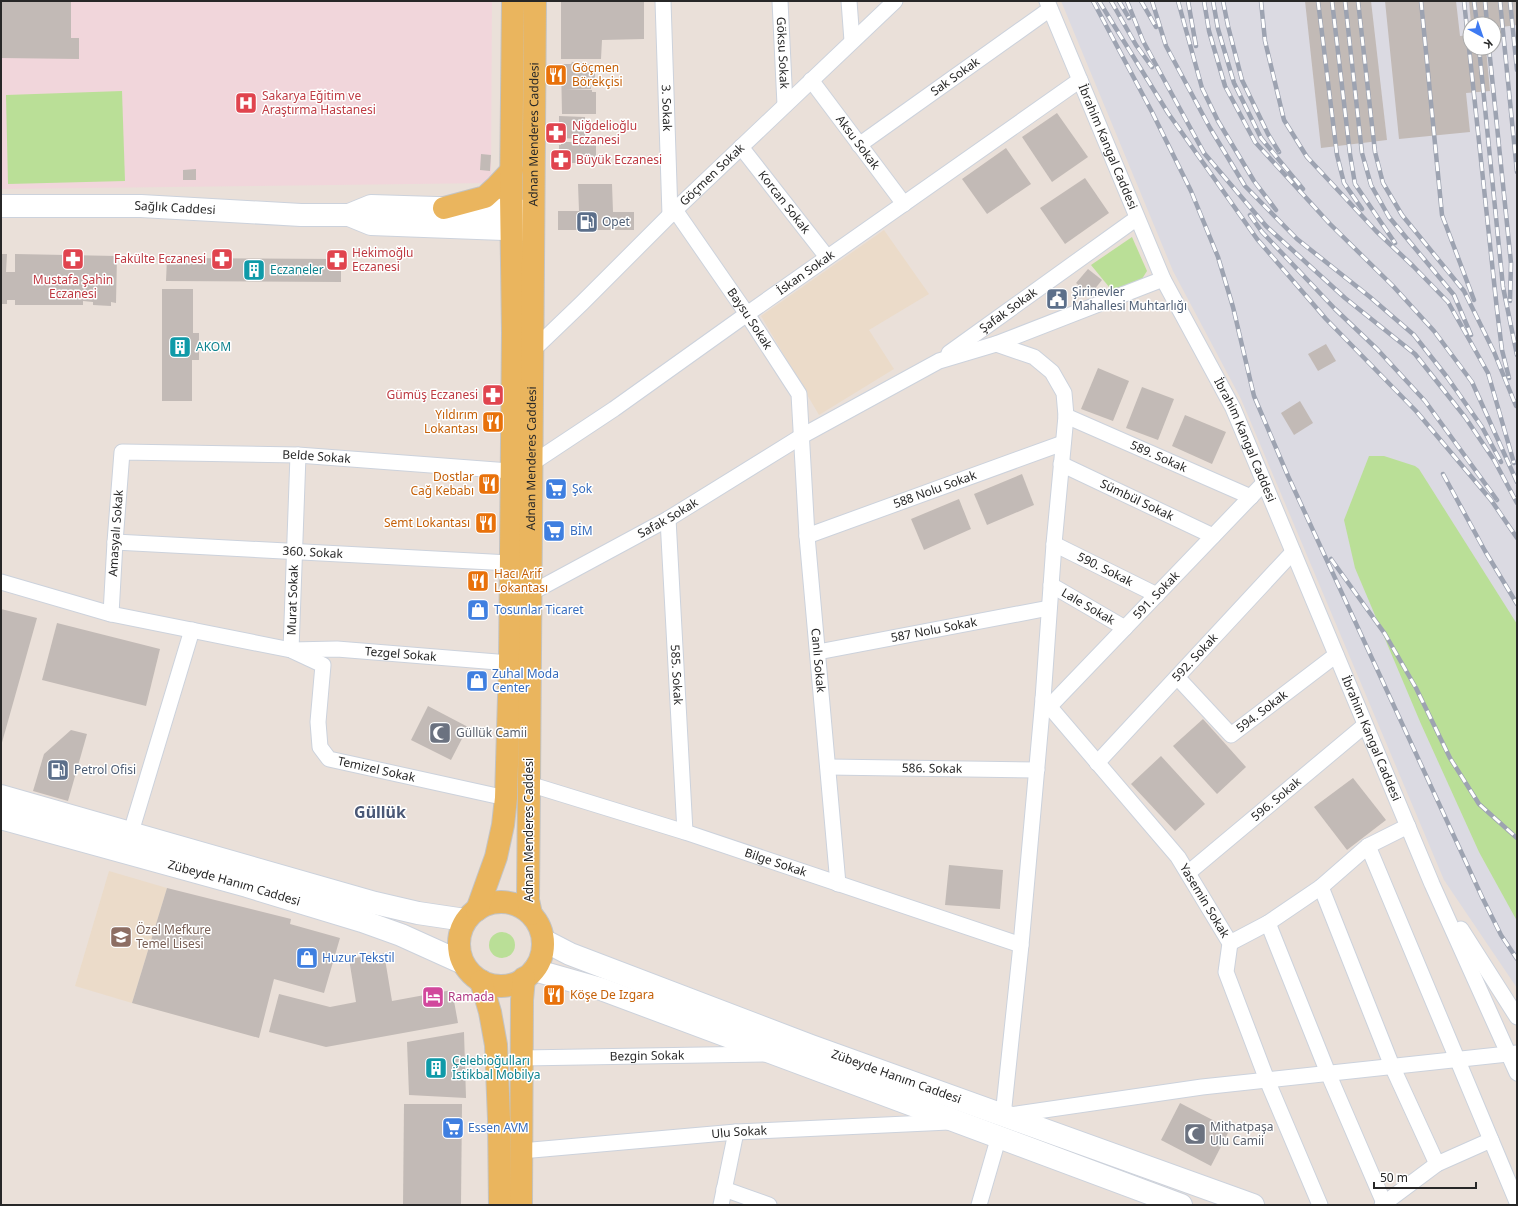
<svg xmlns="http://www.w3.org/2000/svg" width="1518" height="1206" font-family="'Noto Sans',sans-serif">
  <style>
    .industrial { fill: #dbdae2; fill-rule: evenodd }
    .education { fill: #ebdbc9 }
    .medical { fill: #f1d6db }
    .green { fill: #badf97 }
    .building { fill: #c2bab6 }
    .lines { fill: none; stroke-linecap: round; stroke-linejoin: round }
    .street-casing { stroke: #ccd2dc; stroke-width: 17 }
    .secondary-casing { stroke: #ccd2dc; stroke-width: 24 }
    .primary-casing { stroke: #c3c3c3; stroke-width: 24 }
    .street { stroke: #fff; stroke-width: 15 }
    .secondary { stroke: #fff; stroke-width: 22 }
    .primary { stroke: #eab55e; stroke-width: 22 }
    .rail-casing { stroke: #9da3b1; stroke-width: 4.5 }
    .rail { stroke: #fff; stroke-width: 3; stroke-dasharray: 9; stroke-linecap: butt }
    .labels { text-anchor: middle; stroke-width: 3; stroke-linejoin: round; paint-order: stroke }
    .street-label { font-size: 12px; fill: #272727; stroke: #fff }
    .food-label { font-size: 12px; fill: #c56008; stroke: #fff; text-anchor: start }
    .health-label { font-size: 12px; fill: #be3a42; stroke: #fff; text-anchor: start }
    .service-label { font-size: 12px; fill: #4e5e75; stroke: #fff; text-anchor: start }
    .culture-label { font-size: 12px; fill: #0d838f; stroke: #fff; text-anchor: start }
    .shop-label { font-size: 12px; fill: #366cbe; stroke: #fff; text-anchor: start }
    .worship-label { font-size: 12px; fill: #5b616d; stroke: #fff; text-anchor: start }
    .education-label { font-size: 12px; fill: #785e54; stroke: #fff; text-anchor: start }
    .hotel-label { font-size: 12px; fill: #b23c85; stroke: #fff; text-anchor: start }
    .district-label { font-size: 16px; font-weight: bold; fill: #4a5876; stroke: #fff }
  </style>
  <rect width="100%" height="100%" fill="#eae0d9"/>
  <path class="industrial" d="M1061 1H1517V988L1444 880 1241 399 1173 271ZM1470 24H1494V48H1470Z"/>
  <g class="education">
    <polygon points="884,230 929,294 869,330 894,369 819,415 761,316"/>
    <polygon points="109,871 167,888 132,1003 75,986"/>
  </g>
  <polygon class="medical" points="1,1 492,1 491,183 1,189"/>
  <g class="green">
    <polygon points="122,91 125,181 8,184 6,95"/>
    <polygon points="1132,237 1147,271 1138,285 1114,293 1091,265"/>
    <polygon points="1369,456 1384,456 1415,466 1419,469 1517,624 1517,921 1479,852 1421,724 1355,568 1344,520"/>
    <circle cx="502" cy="945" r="13"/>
  </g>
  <g class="building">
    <polygon points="1,1 71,1 71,38 79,38 79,59 1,58"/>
    <polygon points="561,1 644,1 644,39 602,40 601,59 561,59"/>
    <polygon points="1305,1 1371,1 1387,140 1321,148"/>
    <polygon points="1385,1 1456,1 1460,36 1470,35 1470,48 1486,48 1490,91 1466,93 1470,132 1399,139"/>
    <polygon points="1469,1 1517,1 1517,25 1494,28 1494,24 1471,24"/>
    <polygon points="572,62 586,62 586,64 591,64 592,73 595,73 595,86 591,86 591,89 566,89 592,90 592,92 596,92 596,114 562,114 561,64 571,64"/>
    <polygon points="1057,113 1088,157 1052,182 1022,137"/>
    <polygon points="559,116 585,117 585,139 559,138"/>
    <polygon points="561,142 596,142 596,163 559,163 559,145 561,145"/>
    <polygon points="1006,148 1031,184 987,214 962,179"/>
    <polygon points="481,154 491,155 490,171 480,170"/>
    <polygon points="196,169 196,180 183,180 183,170"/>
    <polygon points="1085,178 1109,213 1065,244 1040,208"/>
    <polygon points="578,184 612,184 613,212 634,212 634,230 558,230 558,211 579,211"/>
    <polygon points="1,254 7,254 6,272 15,272 15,254 117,256 116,303 111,302 111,306 93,305 93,302 83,301 83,305 15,305 15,300 7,300 7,304 1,304"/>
    <polygon points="167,258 341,259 341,282 166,281"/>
    <polygon points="1088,269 1102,280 1090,295 1076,283"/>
    <polygon points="162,289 193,289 193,333 199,333 199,360 192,360 192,401 162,401"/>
    <polygon points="1326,344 1336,361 1318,371 1308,354"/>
    <polygon points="1098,368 1129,381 1113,421 1081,409"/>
    <polygon points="1142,387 1174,399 1158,440 1126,428"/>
    <polygon points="1300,401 1313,423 1294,435 1281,413"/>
    <polygon points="1185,415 1226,432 1212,464 1172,446"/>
    <polygon points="1022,474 1034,505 987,525 974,494"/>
    <polygon points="959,499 971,529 924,550 911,519"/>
    <polygon points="1,609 37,618 1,746"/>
    <polygon points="57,623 160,649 146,706 42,680"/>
    <polygon points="428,706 468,727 451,760 411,740"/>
    <polygon points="1203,719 1246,767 1217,794 1173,746"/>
    <polygon points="71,730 87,734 68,801 33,791 44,754"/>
    <polygon points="1161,756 1205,804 1175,831 1131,784"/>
    <polygon points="1353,778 1386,820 1347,850 1314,807"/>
    <polygon points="949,865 1003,870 1000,909 945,905"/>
    <polygon points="167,888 291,919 290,924 340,938 324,993 274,979 259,1038 132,1003"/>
    <polygon points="384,953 392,1001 452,990 458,1023 326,1047 269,1032 279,994 330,1007 356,1002 349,959"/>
    <polygon points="464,1032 466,1098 409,1095 407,1042"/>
    <polygon points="1180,1103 1230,1129 1211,1166 1161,1140"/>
    <polygon points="404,1104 462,1104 461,1205 403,1205"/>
  </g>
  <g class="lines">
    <g class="street-casing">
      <g id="street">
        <path id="s1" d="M663 1 670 215"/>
        <path id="s2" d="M780 1 785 105"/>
        <polyline points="849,1 852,41"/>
        <path id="s3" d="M1047 1 1163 279 1233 408 1432 884 1517 1073"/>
        <path id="s4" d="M811 80 904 204"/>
        <path id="s5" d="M859 145 1050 9"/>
        <path id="s6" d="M741 147 827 257"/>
        <path id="s7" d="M675 210 747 314 799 394 807 536 838 884"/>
        <polyline points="996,344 1034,357 1052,372 1064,393 1066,416 1054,544 1043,699 1021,945 1003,1116 1202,1087 1517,1053"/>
        <path id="s8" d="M532 351 582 303 675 210 895 1"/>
        <path id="s9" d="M949 353 1137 218"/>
        <path id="s10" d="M1066 416 1251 497"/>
        <path id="s11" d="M531 464 614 409 747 314 1080 80"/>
        <path id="s12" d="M1061 464 1213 536"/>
        <path id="s13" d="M668 519 685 832"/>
        <path id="s14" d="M807 536 1063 443"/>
        <path id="s15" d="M115 542 511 563"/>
        <path id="s16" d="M1054 544 1157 595"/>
        <path id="s17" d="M1 582 111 614 291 650 337 649 510 663"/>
        <path id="s18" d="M1051 585 1125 628"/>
        <path id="s19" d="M531 593 668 519 802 436 939 361 996 344 1163 279"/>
        <path id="s20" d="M111 614 115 542 122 452 298 455 511 471"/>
        <path id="s21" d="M291 650 298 455"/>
        <path id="s22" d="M293 651 323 665 318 722 320 747 329 759 506 798"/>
        <path id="s23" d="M818 652 1049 608"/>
        <path id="s24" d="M1177 677 1231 735 1336 655"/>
        <path id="s25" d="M1043 699 1178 857 1230 943 1226 972 1267 1080 1320 1205"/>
        <path id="s26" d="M1049 707 1264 483"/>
        <path id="s27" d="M1097 763 1293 552"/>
        <path id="s28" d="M828 767 1037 770"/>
        <path id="s29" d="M529 784 685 832 1021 945"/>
        <polyline points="131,832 192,630"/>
        <polyline points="1368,846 1517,1202"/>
        <path id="s30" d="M1188 873 1365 725"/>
        <polyline points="1321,887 1392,1066 1437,1164"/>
        <polyline points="1268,923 1328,1073 1384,1203"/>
        <polyline points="1461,929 1517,1017"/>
        <polyline points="1230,943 1268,923 1321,887 1368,846 1408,826"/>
        <path id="s31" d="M522 1058 764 1054"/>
        <path id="s32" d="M521 1151 736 1132 949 1122"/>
        <polyline points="724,1189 769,1205"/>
        <polyline points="721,1205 736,1132"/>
        <polyline points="979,1205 999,1136"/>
        <polyline points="1382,1205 1437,1164 1491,1140"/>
      </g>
    </g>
    <g class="secondary-casing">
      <g id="secondary">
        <path id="s33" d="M1 206H141L301 215H349L371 206 530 211"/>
        <polyline points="349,215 371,224 530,230"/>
        <polyline points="1,796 375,903 418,913 465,920"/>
        <path id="s34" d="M1 818 247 886 362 921 401 935 463 963"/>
        <path id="s35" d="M543 940 570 954 811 1046 1253 1205"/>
        <polyline points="534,970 601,989 1181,1205"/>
      </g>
    </g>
    <g class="primary-casing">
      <g id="primary">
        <polyline points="444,208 485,197 497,186 512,170"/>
        <circle cx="501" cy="944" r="42"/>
        <polyline points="477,910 496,857 503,825 506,798 510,663 513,332 511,194 513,1"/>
        <path id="s36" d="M531 914 528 900 529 784 535 1"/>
        <polyline points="481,981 490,1012 496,1045 499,1119 500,1205"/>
        <polyline points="521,1205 522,1000 524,978"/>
      </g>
    </g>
    <use href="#street" class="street"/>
    <use href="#secondary" class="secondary"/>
    <use href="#primary" class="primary"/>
    <g class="rail-casing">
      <g id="rail">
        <polyline points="1093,1 1152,112 1191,191 1218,257 1233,307 1254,396 1288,476 1482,897 1501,935 1517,959"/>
        <polyline points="1099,1 1168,113 1257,239 1326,319 1416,411 1491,500 1517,538"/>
        <polyline points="1111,1 1136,45 1152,67"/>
        <polyline points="1119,1 1129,18"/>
        <polyline points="1127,1 1143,41 1204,153 1266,226 1345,298 1415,354 1465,417 1494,460 1517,503"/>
        <polyline points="1141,1 1156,27"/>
        <polyline points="1152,1 1166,46 1210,128 1245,186 1297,239 1370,297 1414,335 1447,377 1482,427 1501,462"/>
        <polyline points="1178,1 1202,88 1218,121 1254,181 1276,210"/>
        <polyline points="1188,1 1196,46"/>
        <polyline points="1204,1 1209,31 1225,86 1255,142 1330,224 1393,286 1434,331 1472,382 1517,482"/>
        <polyline points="1213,1 1218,29 1234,83 1261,138 1303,189"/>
        <polyline points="1223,1 1228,26 1242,80 1268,134 1279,152"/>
        <polyline points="1261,1 1265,41 1284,120 1307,157 1376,231 1413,266 1448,302 1488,373 1514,463"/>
        <polyline points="1318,1 1337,155 1344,183 1362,209"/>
        <polyline points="1332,1 1350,154 1355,184 1395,243"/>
        <polyline points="1345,1 1362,153 1371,185 1389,217 1454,295 1471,335"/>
        <polyline points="1358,1 1375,152 1383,183 1402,215 1464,291 1494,352 1516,406"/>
        <polyline points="1421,1 1442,215 1474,300"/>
        <polyline points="1464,1 1497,310 1502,350 1509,378"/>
        <polyline points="1474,1 1477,24"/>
        <polyline points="1485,1 1487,24"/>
        <polyline points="1500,1 1517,172"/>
        <polyline points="1510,1 1517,70"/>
        <polyline points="1479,48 1503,287 1517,355"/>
        <polyline points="1489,48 1511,263 1510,301"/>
        <polyline points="1250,215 1262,232 1335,309 1377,349 1425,401 1497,500"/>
        <polyline points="1443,474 1485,551 1517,604"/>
        <polyline points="1331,559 1385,634 1416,688 1450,758 1479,804 1517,838"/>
      </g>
    </g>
    <use href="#rail" class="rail"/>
  </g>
  <defs>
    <g id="restaurant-square" transform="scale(1.15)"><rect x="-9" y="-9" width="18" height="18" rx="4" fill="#e8710a" stroke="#fff"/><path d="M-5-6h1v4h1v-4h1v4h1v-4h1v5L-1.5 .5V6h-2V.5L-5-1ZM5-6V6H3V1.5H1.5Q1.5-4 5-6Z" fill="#fff"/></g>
    <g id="hospital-square" transform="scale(1.15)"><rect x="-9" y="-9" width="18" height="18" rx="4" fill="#e0444e" stroke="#fff"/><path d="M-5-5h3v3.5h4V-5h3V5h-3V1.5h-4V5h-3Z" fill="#fff"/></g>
    <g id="pharmacy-square" transform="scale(1.15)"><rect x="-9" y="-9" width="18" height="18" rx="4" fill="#e0444e" stroke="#fff"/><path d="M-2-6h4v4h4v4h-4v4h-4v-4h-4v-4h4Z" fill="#fff"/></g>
    <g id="fuel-square" transform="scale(1.15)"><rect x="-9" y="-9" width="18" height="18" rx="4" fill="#5c6f8a" stroke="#fff"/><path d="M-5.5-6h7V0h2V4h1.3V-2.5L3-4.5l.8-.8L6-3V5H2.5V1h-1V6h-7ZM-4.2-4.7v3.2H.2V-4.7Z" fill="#fff"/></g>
    <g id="building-square" transform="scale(1.15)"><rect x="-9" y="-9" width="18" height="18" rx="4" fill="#0f9aa8" stroke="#fff"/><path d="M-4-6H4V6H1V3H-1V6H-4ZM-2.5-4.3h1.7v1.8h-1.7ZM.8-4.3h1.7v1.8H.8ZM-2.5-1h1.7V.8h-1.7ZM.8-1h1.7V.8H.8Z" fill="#fff"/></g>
    <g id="civic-square" transform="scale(1.15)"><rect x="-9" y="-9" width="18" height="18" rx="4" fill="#5c6f8a" stroke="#fff"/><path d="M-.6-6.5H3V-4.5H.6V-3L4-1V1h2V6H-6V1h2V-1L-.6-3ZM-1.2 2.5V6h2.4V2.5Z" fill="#fff"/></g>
    <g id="supermarket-square" transform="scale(1.15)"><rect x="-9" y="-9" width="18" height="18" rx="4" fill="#3f7fe0" stroke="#fff"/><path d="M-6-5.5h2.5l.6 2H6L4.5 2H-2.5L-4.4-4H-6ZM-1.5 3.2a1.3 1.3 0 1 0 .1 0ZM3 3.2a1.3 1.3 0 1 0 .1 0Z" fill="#fff"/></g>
    <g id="shop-square" transform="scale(1.15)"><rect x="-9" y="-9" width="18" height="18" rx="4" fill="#3f7fe0" stroke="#fff"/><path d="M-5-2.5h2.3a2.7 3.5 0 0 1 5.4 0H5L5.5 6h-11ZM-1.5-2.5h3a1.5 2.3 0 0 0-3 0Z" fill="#fff"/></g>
    <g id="mosque-square" transform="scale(1.15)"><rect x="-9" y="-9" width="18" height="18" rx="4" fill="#6b7280" stroke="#fff"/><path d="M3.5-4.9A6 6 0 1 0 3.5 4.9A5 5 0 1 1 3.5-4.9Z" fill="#fff"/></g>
    <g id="school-square" transform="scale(1.15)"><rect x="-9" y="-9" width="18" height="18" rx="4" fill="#8d6e63" stroke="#fff"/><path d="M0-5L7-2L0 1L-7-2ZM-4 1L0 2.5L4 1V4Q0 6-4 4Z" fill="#fff"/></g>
    <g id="hotel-square" transform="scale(1.15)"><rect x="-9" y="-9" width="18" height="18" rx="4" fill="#d1479c" stroke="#fff"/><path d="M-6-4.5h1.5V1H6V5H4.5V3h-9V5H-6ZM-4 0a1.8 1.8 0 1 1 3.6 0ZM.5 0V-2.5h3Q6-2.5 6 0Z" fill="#fff"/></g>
  </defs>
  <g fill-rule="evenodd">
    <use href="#restaurant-square" x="556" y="75"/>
    <use href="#hospital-square" x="246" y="103"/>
    <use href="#pharmacy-square" x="556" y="133"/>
    <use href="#pharmacy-square" x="561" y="160"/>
    <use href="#fuel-square" x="587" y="222"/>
    <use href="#pharmacy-square" x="73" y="259"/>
    <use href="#pharmacy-square" x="222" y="259"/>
    <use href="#pharmacy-square" x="337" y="260"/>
    <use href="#building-square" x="254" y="270"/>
    <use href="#civic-square" x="1057" y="299"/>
    <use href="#building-square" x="180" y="347"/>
    <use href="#pharmacy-square" x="493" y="395"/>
    <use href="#restaurant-square" x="493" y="422"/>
    <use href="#restaurant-square" x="489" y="484"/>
    <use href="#supermarket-square" x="556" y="489"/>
    <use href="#restaurant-square" x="486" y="523"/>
    <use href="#supermarket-square" x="554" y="531"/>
    <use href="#restaurant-square" x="478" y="581"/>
    <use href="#shop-square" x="478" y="610"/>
    <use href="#shop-square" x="477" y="681"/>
    <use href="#mosque-square" x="440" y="733"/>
    <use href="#fuel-square" x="58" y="770"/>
    <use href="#school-square" x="121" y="937"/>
    <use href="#shop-square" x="307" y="958"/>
    <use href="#restaurant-square" x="554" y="995"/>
    <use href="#hotel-square" x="433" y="997"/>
    <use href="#building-square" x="436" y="1068"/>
    <use href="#supermarket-square" x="453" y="1128"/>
    <use href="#mosque-square" x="1195" y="1134"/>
  </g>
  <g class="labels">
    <g class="street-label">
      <text dy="4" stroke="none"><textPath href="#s2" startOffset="52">Göksu Sokak</textPath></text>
      <text dy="4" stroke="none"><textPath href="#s5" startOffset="118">Sak Sokak</textPath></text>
      <text dy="4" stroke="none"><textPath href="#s1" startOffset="107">3. Sokak</textPath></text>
      <text dy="4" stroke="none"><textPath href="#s36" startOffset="780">Adnan Menderes Caddesi</textPath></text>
      <text dy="4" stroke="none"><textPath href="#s4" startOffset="78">Aksu Sokak</textPath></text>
      <text dy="4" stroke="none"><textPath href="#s3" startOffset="158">İbrahim Kangal Caddesi</textPath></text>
      <text dy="4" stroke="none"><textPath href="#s8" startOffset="252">Göçmen Sokak</textPath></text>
      <text dy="4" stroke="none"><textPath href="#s6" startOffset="70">Korcan Sokak</textPath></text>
      <text dy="4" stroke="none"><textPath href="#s33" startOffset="174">Sağlık Caddesi</textPath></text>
      <text dy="4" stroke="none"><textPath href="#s11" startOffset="335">İskan Sokak</textPath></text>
      <text dy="4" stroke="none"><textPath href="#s9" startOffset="73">Şafak Sokak</textPath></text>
      <text dy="4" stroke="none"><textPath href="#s7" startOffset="132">Baysu Sokak</textPath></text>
      <text dy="4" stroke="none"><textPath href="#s3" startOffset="482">İbrahim Kangal Caddesi</textPath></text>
      <text dy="4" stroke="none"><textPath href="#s20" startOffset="357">Belde Sokak</textPath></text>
      <text dy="4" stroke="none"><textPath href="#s10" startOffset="101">589. Sokak</textPath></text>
      <text dy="4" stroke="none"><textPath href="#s36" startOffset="456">Adnan Menderes Caddesi</textPath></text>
      <text dy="4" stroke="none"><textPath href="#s14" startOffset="136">588 Nolu Sokak</textPath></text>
      <text dy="4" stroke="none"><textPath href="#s12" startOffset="84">Sümbül Sokak</textPath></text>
      <text dy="4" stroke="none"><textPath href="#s19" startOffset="156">Safak Sokak</textPath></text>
      <text dy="4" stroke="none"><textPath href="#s20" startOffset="81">Amasyalı Sokak</textPath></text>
      <text dy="4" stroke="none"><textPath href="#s15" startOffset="198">360. Sokak</textPath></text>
      <text dy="4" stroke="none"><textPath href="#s16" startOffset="57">590. Sokak</textPath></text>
      <text dy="4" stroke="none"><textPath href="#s26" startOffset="155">591. Sokak</textPath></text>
      <text dy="4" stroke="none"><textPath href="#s21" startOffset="50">Murat Sokak</textPath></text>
      <text dy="4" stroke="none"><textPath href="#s18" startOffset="43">Lale Sokak</textPath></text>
      <text dy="4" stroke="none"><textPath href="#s23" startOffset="118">587 Nolu Sokak</textPath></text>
      <text dy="4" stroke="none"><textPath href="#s17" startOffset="408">Tezgel Sokak</textPath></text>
      <text dy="4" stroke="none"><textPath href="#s27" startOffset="144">592. Sokak</textPath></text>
      <text dy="4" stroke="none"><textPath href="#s7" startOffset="489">Canlı Sokak</textPath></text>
      <text dy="4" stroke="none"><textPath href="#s13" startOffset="156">585. Sokak</textPath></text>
      <text dy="4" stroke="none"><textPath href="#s24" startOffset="118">594. Sokak</textPath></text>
      <text dy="4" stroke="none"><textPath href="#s3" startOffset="806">İbrahim Kangal Caddesi</textPath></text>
      <text dy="4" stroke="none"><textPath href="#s22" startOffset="179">Temizel Sokak</textPath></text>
      <text dy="4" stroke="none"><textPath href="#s28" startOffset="104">586. Sokak</textPath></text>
      <text dy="4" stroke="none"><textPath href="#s30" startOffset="115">596. Sokak</textPath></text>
      <text transform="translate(529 830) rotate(-90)" y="4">Adnan Menderes Caddesi</text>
      <text dy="4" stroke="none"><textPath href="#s29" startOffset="259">Bilge Sokak</textPath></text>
      <text dy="4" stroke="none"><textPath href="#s34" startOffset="242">Zübeyde Hanım Caddesi</textPath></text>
      <text dy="4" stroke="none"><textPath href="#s25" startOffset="259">Yasemin Sokak</textPath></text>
      <text dy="4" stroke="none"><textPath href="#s31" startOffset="125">Bezgin Sokak</textPath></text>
      <text dy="4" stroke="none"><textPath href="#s35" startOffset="379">Zübeyde Hanım Caddesi</textPath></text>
      <text dy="4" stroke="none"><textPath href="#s32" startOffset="219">Ulu Sokak</textPath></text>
    </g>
    <g class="food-label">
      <text x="572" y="72">Göçmen<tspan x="572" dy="14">Börekçisi</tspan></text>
      <text x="478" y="419" text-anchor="end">Yıldırım<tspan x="478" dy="14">Lokantası</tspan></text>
      <text x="474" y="481" text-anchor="end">Dostlar<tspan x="474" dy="14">Cağ Kebabı</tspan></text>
      <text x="470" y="527" text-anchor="end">Semt Lokantası</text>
      <text x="494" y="578">Hacı Arif<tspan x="494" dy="14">Lokantası</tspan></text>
      <text x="570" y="999">Köşe De Izgara</text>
    </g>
    <g class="health-label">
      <text x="262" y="100">Sakarya Eğitim ve<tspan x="262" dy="14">Araştırma Hastanesi</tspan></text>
      <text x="572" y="130">Niğdelioğlu<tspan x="572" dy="14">Eczanesi</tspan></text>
      <text x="576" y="164">Büyük Eczanesi</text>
      <text x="352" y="257">Hekimoğlu<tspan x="352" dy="14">Eczanesi</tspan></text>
      <text x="206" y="263" text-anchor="end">Fakülte Eczanesi</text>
      <text x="73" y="284" text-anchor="middle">Mustafa Şahin<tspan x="73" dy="14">Eczanesi</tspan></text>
      <text x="478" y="399" text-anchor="end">Gümüş Eczanesi</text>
    </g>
    <g class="service-label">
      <text x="602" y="226">Opet</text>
      <text x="1072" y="296">Şirinevler<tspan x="1072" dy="14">Mahallesi Muhtarlığı</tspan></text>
      <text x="74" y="774">Petrol Ofisi</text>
    </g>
    <g class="culture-label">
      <text x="270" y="274">Eczaneler</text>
      <text x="196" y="351">AKOM</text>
      <text x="452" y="1065">Çelebioğulları<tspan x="452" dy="14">İstikbal Mobilya</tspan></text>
    </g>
    <g class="shop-label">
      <text x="572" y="493">Şok</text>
      <text x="570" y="535">BİM</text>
      <text x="494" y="614">Tosunlar Ticaret</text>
      <text x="492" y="678">Zuhal Moda<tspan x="492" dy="14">Center</tspan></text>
      <text x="322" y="962">Huzur Tekstil</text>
      <text x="468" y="1132">Essen AVM</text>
    </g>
    <g class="worship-label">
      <text x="456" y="737">Güllük Camii</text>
      <text x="1210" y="1131">Mithatpaşa<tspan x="1210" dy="14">Ulu Camii</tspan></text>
    </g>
    <g class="education-label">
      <text x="136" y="934">Özel Mefkure<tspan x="136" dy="14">Temel Lisesi</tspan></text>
    </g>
    <g class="hotel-label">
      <text x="448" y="1001">Ramada</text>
    </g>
    <g class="district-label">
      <text x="380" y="818">Güllük</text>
    </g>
  </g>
  <rect width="1518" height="1206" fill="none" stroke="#272727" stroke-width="4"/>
  <g transform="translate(1482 36) rotate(140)"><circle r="19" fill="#ffffff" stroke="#a9a9a9"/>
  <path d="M0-3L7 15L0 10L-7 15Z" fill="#3e7af2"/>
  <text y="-6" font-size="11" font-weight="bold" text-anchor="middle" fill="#272727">K</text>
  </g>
  <path d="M1374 1182v6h102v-6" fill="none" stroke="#272727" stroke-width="2"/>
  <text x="1380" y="1182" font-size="12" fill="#272727" stroke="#ffffff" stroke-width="3" paint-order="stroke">50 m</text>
</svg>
